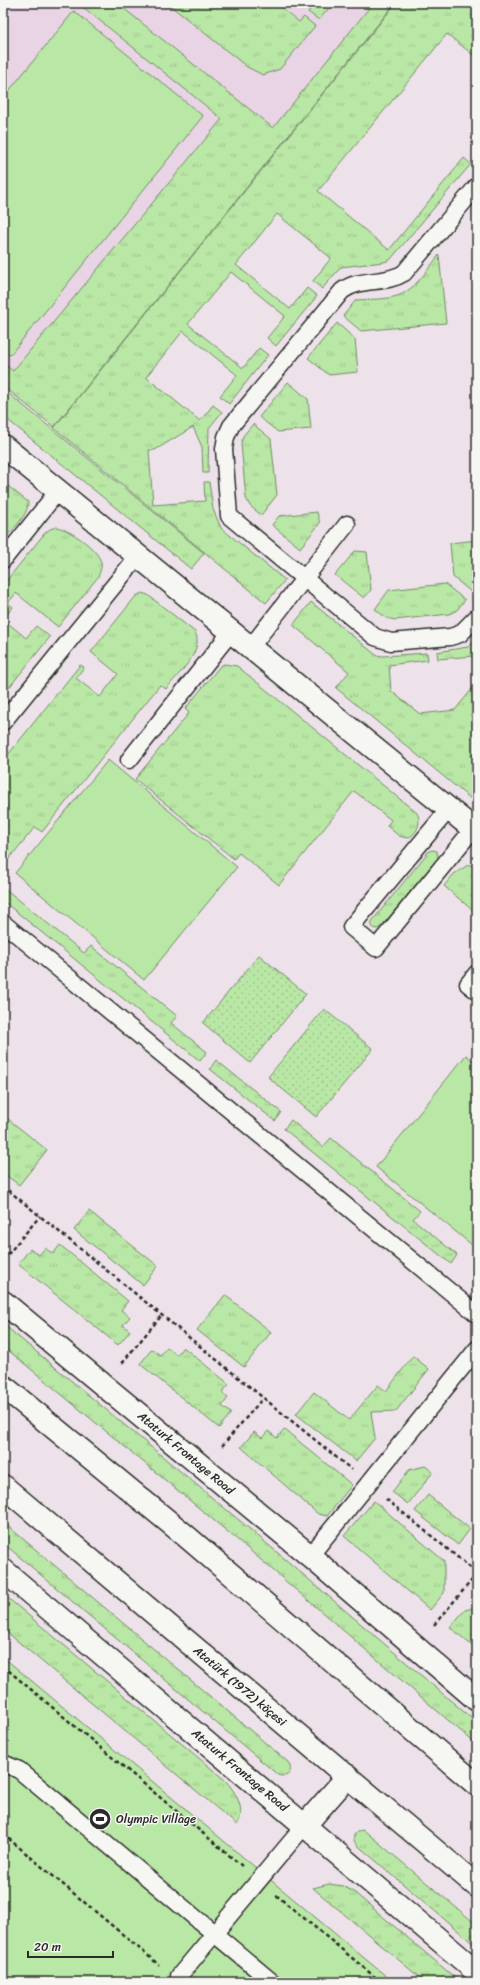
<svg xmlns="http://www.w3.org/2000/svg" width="480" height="1985" font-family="Sriracha,sans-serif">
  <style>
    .built { fill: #e9d4e5 }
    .grass { fill: url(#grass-tufts); stroke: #728968 }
    .park { fill: url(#park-dots); stroke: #728968 }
    .pitch { fill: #b9e7a5; stroke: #728968 }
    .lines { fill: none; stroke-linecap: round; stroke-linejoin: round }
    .service-casing { stroke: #2b2b2b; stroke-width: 19 }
    .minor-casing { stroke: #2b2b2b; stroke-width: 25 }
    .secondary-casing { stroke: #2b2b2b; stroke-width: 25 }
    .path { stroke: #2b2b2b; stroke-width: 2.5; stroke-dasharray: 4 3; stroke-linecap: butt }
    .service { stroke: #f6f6f2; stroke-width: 16 }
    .minor { stroke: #f6f6f2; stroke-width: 22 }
    .secondary { stroke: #f6f6f2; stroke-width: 22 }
    .labels { text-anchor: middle; stroke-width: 3; stroke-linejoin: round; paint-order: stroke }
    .street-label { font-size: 12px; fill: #2b2b2b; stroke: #f6f6f2 }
    .poi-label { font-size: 12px; fill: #2b2b2b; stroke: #f6f6f2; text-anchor: start }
  </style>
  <defs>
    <pattern id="grass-tufts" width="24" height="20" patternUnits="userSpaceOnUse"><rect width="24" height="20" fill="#b9e7a5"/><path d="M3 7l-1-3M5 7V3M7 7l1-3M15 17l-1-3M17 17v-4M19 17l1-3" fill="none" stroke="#9fc68e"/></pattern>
    <pattern id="park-dots" width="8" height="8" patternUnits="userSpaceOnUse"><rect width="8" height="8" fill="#b9e7a5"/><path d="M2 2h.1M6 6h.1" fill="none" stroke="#9fc68e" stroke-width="1.8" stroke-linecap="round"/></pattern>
  </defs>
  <rect width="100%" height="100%" fill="#eee2ea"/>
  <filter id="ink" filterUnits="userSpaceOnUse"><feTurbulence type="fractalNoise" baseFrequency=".025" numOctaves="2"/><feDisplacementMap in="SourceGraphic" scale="8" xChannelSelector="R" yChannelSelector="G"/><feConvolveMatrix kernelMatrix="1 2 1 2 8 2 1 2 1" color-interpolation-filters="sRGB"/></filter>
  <g filter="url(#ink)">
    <polygon class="built" points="3,3 396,3 54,428 3,386"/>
    <g class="grass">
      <polygon points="78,3 117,3 273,128 373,3 395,3 54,427 3,386 3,363 13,371 222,119"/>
      <polygon points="167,3 276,3 299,22 304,17 315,26 280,69 263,75 247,67"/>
      <polygon points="315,3 333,3 319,20 308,12"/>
      <polygon points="396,3 477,3 477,58 447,34 318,191 389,250 464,158 471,164 390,260 384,262 341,267 322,289 313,281 331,258 277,214 236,265 290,309 307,288 317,296 276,346 267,338 285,316 231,272 188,324 243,368 259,348 268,355 229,404 220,396 237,375 183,331 146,377 200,421 213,405 222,412 209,428 208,473 203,473 202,447 193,427 155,450 149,450 153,505 205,501 204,482 209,482 213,509 221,528 285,580 266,603 54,428"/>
      <path d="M439 255 446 323 361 331 343 316 356 300C369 299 384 300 397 296 414 291 428 269 439 255Z"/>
      <polygon points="337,323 355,339 358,372 329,375 308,358"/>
      <polygon points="288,382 308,399 311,429 278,432 259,417"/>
      <polygon points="3,389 204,553 191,569 3,416"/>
      <polygon points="253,424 271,439 277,495 261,515 250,506 246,498 241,444 243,436"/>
      <path d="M3 482 28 502C29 515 11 531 3 540Z"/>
      <polygon points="317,512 320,523 300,548 272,525 279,516"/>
      <path d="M57 527C70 530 97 548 101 562 102 567 100 572 98 577L58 627 16 593 8 603 13 607 3 619 26 638 36 626 50 637 3 695V585L44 534 50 529Z"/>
      <polygon points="477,540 477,585 471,592 453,577 450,543"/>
      <polygon points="355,551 367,552 371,590 364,598 335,575"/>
      <polygon points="445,584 465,600 457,610 449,614 395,620 386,618 375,609 389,590"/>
      <path d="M142 593 148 595 195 632C205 651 177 675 166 689L160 685 42 832 35 827 3 866V761L80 665 84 667 76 678 100 697 118 674 91 652 136 596Z"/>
      <polygon points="311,602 376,655 383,656 427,653 428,660 389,665 391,691 420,714 455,710 477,683 477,804 336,688 349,672 293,625"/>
      <polygon points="477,640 477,681 474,656 438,659 437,652 468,647"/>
      <path d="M224 664 237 666 417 813C422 822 417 835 407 838L399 836 387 826 391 820 354 791 279 885 239 853 234 859 135 779 189 713 185 709 220 666Z"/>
      <polygon points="433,850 437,851 438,858 381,927 377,929 373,928 371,924 373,920 429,851"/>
      <polygon points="468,865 477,865 477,914 444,886 454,874"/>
      <polygon points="3,887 84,953 91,946 177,1016 171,1023 207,1052 200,1061 3,901"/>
      <polygon points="216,1060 281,1112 275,1121 210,1069"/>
      <polygon points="3,1115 47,1150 19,1185 3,1173"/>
      <polygon points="291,1120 323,1147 331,1138 420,1211 413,1219 457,1255 451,1264 284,1129"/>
      <polygon points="89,1211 158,1266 143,1285 74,1230"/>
      <polygon points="60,1245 128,1301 121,1310 130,1317 123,1325 130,1331 118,1345 18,1264 30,1249 39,1255 45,1248 53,1254"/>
      <polygon points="225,1295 271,1332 244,1367 197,1330"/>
      <polygon points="3,1324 251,1530 477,1723 477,1745 240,1542 3,1346"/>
      <polygon points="167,1347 177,1355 183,1347 229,1384 222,1393 228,1398 222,1406 231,1413 219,1428 140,1364 152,1349 160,1355"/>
      <polygon points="413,1356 429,1369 396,1411 371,1412 375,1438 356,1461 296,1414 314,1392 349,1420 378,1385 386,1391"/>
      <polygon points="284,1429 352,1485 327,1516 318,1514 241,1447 254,1432 262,1438 268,1431 277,1438"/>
      <polygon points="425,1466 433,1472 408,1504 392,1492 409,1470"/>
      <polygon points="428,1495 470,1529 458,1545 415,1511"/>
      <polygon points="374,1501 444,1561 444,1593 430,1610 344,1536"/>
      <path d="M3 1522 288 1762C294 1771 288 1779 278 1775L3 1543Z"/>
      <path d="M3 1594 225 1780C235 1791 247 1810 237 1825L3 1629Z"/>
      <polygon points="477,1607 477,1650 450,1627 465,1610"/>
      <path d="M362 1830 366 1832 477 1925V1947L356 1844C351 1837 354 1832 362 1830Z"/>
      <polygon points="329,1884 343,1886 355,1893 460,1982 425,1982 313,1888"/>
    </g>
    <g class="park">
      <polygon points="259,955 306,994 250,1063 203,1023"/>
      <polygon points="324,1009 373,1049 316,1117 268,1077"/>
    </g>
    <g class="pitch">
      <polygon points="74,11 203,116 10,355 3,350 3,98"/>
      <polygon points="108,760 237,867 144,980 15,873"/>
      <polygon points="466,1055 477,1064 477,1249 376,1167"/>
      <polygon points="3,1657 393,1982 3,1982"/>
    </g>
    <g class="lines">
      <g class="service-casing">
        <g id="service">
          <path d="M477 186 404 273C385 285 360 277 342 291L231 426 226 437 224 449 229 516 375 637 391 642 450 637 460 634 477 617"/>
          <polyline points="3,560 58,491"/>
          <polyline points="250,648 347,524"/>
          <polyline points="3,722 138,556"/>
          <polyline points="129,760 231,632"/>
          <polyline points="449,809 351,927 376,948 473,829"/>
          <polyline points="3,923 477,1314"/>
          <polyline points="477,973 468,984 477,991"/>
          <polyline points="310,1556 477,1349"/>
          <polyline points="3,1763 19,1770 272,1982"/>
          <polyline points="179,1976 305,1825"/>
        </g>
      </g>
      <g class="minor-casing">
        <g id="minor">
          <polyline points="3,446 477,832"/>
          <polyline points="3,1302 310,1556 477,1700"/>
          <polyline points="3,1570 477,1972"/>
        </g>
      </g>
      <g class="secondary-casing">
        <g id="secondary">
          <polyline points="3,1386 186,1536 477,1785"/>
          <polyline points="3,1486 477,1886"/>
          <polyline points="305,1825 348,1776"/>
        </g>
      </g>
      <g class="path">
        <polyline points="3,1186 352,1470"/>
        <polyline points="3,1260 40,1216"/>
        <polyline points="122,1363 162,1315"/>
        <polyline points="222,1446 263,1398"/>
        <polyline points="386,1499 477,1573"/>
        <polyline points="434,1625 477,1574"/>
        <polyline points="3,1666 242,1866"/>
        <polyline points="3,1834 159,1965"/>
        <polyline points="276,1895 381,1982"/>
      </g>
      <use href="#service" class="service"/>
      <use href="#minor" class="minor"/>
      <use href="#secondary" class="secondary"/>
    </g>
  </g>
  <defs>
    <g id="stadium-disc" transform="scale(1.15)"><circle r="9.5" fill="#2b2b2b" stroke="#f6f6f2"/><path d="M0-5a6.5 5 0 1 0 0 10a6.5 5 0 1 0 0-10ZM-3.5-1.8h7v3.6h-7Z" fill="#fff"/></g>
  </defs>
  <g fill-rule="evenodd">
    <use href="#stadium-disc" x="100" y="1819"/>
  </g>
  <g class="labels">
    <g class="street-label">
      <text transform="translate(186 1453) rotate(40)" y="4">Ataturk Frontage Road</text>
      <text transform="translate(240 1686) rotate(40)" y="4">Atatürk (1972) köçesi</text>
      <text transform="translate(240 1770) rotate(40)" y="4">Ataturk Frontage Road</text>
    </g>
    <g class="poi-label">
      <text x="116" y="1823">Olympic Village</text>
    </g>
  </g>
  <rect width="480" height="1985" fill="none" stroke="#f6f6f2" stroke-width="16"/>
  <rect x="8" y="8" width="464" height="1969" fill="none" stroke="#2b2b2b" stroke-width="1.5" filter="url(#ink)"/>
  <path d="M28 1951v6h85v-6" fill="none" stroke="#2b2b2b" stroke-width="2"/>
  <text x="34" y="1951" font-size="12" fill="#2b2b2b" stroke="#f6f6f2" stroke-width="3" paint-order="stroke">20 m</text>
</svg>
